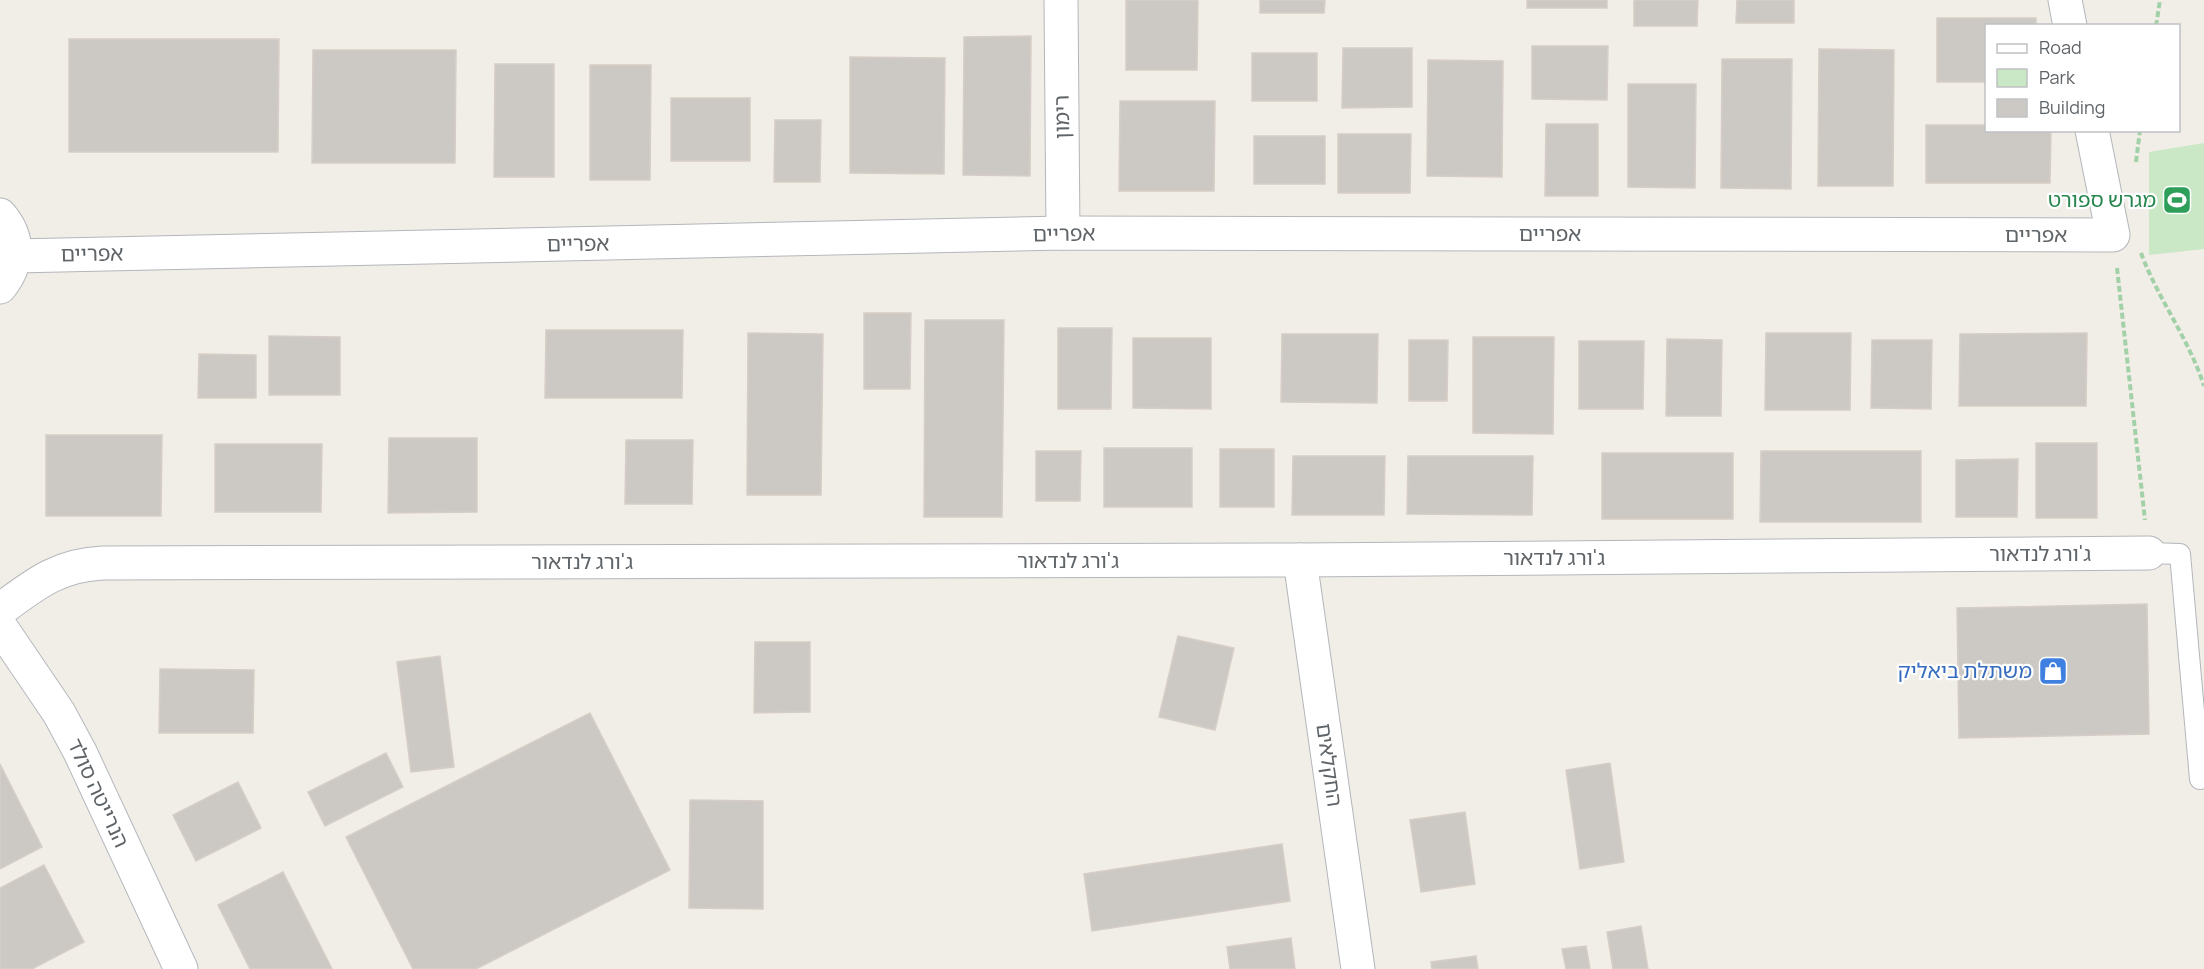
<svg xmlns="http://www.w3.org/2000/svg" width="2204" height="969" font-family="Manrope,'Noto Sans Hebrew',sans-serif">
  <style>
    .green { fill: #cae8c5 }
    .building { fill: #ccc9c5; stroke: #d6cec6; stroke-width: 1.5 }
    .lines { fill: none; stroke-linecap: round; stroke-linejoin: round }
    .lane-casing { stroke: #b3b6ba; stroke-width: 22 }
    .street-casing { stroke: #b3b6ba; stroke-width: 35 }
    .secondary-casing { stroke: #b4b8bc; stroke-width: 35 }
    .path { stroke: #a2d1a7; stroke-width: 4; stroke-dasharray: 6 3; stroke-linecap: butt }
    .lane { stroke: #fff; stroke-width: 20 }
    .street { stroke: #fff; stroke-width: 33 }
    .secondary { stroke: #fff; stroke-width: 33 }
    .labels { text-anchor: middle; stroke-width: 4.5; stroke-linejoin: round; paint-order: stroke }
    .street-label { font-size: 21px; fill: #5f6468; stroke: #fff }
    .leisure-label { font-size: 21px; fill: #27864d; stroke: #fff; text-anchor: end }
    .shop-label { font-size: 21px; fill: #366cbe; stroke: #fff; text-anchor: end }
  </style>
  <rect width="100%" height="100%" fill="#f1eee8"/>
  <polygon class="green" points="2204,143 2204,249 2149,255 2149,152"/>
  <g class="building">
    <polygon points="1126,0 1198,0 1197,70 1126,70"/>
    <polygon points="1260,0 1325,0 1324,13 1260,13"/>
    <rect x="1527" y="0" width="80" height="8"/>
    <polygon points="1634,0 1698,0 1697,26 1634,26"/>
    <polygon points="1737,0 1794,0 1794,23 1736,23"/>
    <polygon points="1937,18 2036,18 2036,26 1986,26 1986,82 1937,82"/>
    <polygon points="1031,36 1030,176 963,175 964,37"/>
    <polygon points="69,39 279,39 278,152 69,152"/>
    <polygon points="1532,46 1608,46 1607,100 1532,99"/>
    <polygon points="1343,48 1412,48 1412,107 1342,108"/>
    <polygon points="1819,49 1894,50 1893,186 1818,186"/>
    <polygon points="313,50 456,50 455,163 312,163"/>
    <rect x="1252" y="53" width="65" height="48"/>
    <polygon points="850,57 945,58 944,174 850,173"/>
    <polygon points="1722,59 1792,59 1791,189 1721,188"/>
    <polygon points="1428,60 1503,61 1502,177 1427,176"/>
    <polygon points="495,64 554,64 554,177 494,177"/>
    <polygon points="590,65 651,65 650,180 590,180"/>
    <polygon points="1628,84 1696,84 1695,188 1628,187"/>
    <rect x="671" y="98" width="79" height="63"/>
    <polygon points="1120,101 1215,101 1214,191 1119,191"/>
    <polygon points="775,120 821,120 820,182 774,182"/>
    <polygon points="1546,124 1598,124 1598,196 1545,196"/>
    <polygon points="1926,125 1986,125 1986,130 2051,130 2050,183 1926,183"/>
    <polygon points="1338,134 1411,134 1410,193 1338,193"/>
    <rect x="1254" y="136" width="71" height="48"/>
    <polygon points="864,313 911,313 910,389 864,389"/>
    <polygon points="925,320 1004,320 1002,517 924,517"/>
    <polygon points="1058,328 1112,328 1111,409 1058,409"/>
    <polygon points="546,330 683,330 682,398 545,398"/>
    <polygon points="748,333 823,334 821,495 747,495"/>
    <polygon points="1766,333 1851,333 1850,410 1765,410"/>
    <polygon points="2087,333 2086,406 1959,406 1960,334"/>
    <polygon points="1282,334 1378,334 1377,403 1281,402"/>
    <polygon points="269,336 340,337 340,395 269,395"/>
    <polygon points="1473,337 1554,337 1553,434 1473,433"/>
    <polygon points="1133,338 1211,338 1211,409 1133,408"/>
    <polygon points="1667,339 1722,340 1721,416 1666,416"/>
    <polygon points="1409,340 1448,340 1447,401 1409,401"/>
    <polygon points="1872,340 1932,340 1931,409 1871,408"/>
    <polygon points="1579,341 1644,341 1643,409 1579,409"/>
    <polygon points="199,354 256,355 256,398 198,398"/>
    <polygon points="46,435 162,435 161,516 46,516"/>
    <polygon points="389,438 477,438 477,512 388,513"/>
    <polygon points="626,440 693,440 692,504 625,504"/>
    <rect x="2036" y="443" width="61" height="75"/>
    <polygon points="215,444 322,444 321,512 215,512"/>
    <rect x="1104" y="448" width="88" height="59"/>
    <rect x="1220" y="449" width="54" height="58"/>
    <polygon points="1036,451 1081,451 1080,501 1036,501"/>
    <polygon points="1761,451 1921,451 1921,522 1760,522"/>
    <rect x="1602" y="453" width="131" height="66"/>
    <polygon points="1293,456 1385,456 1384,515 1292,515"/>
    <polygon points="1408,456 1533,456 1532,515 1407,514"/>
    <polygon points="2018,459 2017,517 1956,517 1956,460"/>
    <polygon points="2147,604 2149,734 1959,738 1957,608"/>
    <polygon points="1178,636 1234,648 1215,730 1159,717"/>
    <polygon points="755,642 810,642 810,712 754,713"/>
    <polygon points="440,656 454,767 411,772 397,662"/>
    <polygon points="160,669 254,670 253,733 159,733"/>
    <polygon points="590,713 670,870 476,969 413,969 346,837"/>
    <polygon points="386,753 403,787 325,826 308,792"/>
    <polygon points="1610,763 1624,862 1580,869 1566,770"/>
    <polygon points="0,764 42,847 0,869"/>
    <polygon points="238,782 261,828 196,861 173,815"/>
    <polygon points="690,800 763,801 763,909 689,908"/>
    <polygon points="1465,812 1475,884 1421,892 1410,820"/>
    <polygon points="1282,844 1290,901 1092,931 1084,874"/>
    <polygon points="44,865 84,942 32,969 0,969 0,888"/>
    <polygon points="283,872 332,969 250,969 218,905"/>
    <polygon points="1641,926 1648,969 1613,969 1607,932"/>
    <polygon points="1291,938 1295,969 1230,969 1227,947"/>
    <polygon points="1586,946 1590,969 1566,969 1562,949"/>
    <polygon points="1476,956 1478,969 1432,969 1431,962"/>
  </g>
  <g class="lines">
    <g class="lane-casing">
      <polyline id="lane" points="2149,553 2180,554 2200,779"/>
    </g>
    <g class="street-casing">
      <g id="street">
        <polyline points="1061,0 1063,233"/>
        <polyline points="2065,0 2070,26"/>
        <polyline points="15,256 1063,233 2113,235 2092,130"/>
        <polyline points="1300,560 1358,969"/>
        <path d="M0 610C35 584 58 565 103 563L1300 560 2149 553"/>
      </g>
    </g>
    <g class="secondary-casing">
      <g id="secondary">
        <path d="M0 215C20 238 19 263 0 287"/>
        <polyline points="0,626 59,713 80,752 181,969"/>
      </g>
    </g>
    <g class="path">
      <polyline points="2156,26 2160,0"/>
      <polyline points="2136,162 2140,130"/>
      <path d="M2141 253C2158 299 2189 339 2204 386"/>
      <polyline points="2117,268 2145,520"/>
    </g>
    <use href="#lane" class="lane"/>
    <use href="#street" class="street"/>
    <use href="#secondary" class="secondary"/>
  </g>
  <defs>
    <g id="stadium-square" transform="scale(1.5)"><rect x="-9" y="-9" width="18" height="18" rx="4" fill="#2e9e5b" stroke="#fff"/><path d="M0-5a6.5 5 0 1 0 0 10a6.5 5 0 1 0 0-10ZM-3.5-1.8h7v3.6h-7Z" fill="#fff"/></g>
    <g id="shop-square" transform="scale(1.5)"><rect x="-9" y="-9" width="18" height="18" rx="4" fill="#3f7fe0" stroke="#fff"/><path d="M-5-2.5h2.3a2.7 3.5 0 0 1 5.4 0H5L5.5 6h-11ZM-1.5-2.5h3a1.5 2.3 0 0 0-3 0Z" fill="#fff"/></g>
  </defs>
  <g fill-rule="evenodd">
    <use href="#stadium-square" x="2177" y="200"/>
    <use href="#shop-square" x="2053" y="671"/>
  </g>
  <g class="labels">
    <g class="street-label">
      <text transform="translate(1062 117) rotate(-91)" y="7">רימון</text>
      <text transform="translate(1064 234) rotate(-1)" y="7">אפריים</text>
      <text x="1550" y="241">אפריים</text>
      <text x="2036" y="242">אפריים</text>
      <text transform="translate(578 244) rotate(-1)" y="7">אפריים</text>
      <text transform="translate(92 254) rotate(-1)" y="7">אפריים</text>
      <text x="2040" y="561">ג'ורג לנדאור</text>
      <text x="1554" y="565">ג'ורג לנדאור</text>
      <text x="1068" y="568">ג'ורג לנדאור</text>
      <text x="582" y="569">ג'ורג לנדאור</text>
      <text transform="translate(1329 765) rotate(82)" y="7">החקלאים</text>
      <text transform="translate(98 793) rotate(65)" y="7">הנרייטה סולד</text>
    </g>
    <g class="leisure-label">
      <text x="2156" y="207">מגרש ספורט</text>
    </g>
    <g class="shop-label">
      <text x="2032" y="678">משתלת ביאליק</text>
    </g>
  </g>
  <rect x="1985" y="24" width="195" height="108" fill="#ffffff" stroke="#bfc1c3" stroke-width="1.5"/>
  <rect x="1997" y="44" width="30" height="9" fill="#ffffff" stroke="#bfc1c3" stroke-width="1.5"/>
  <text x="2039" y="54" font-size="18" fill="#5f6468">Road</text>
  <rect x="1997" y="69" width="30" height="18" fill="#cae8c5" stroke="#bfc1c3" stroke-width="1.5"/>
  <text x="2039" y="84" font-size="18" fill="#5f6468">Park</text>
  <rect x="1997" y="99" width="30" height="18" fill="#ccc9c5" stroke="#bfc1c3" stroke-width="1.5"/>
  <text x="2039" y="114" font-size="18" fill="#5f6468">Building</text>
</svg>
